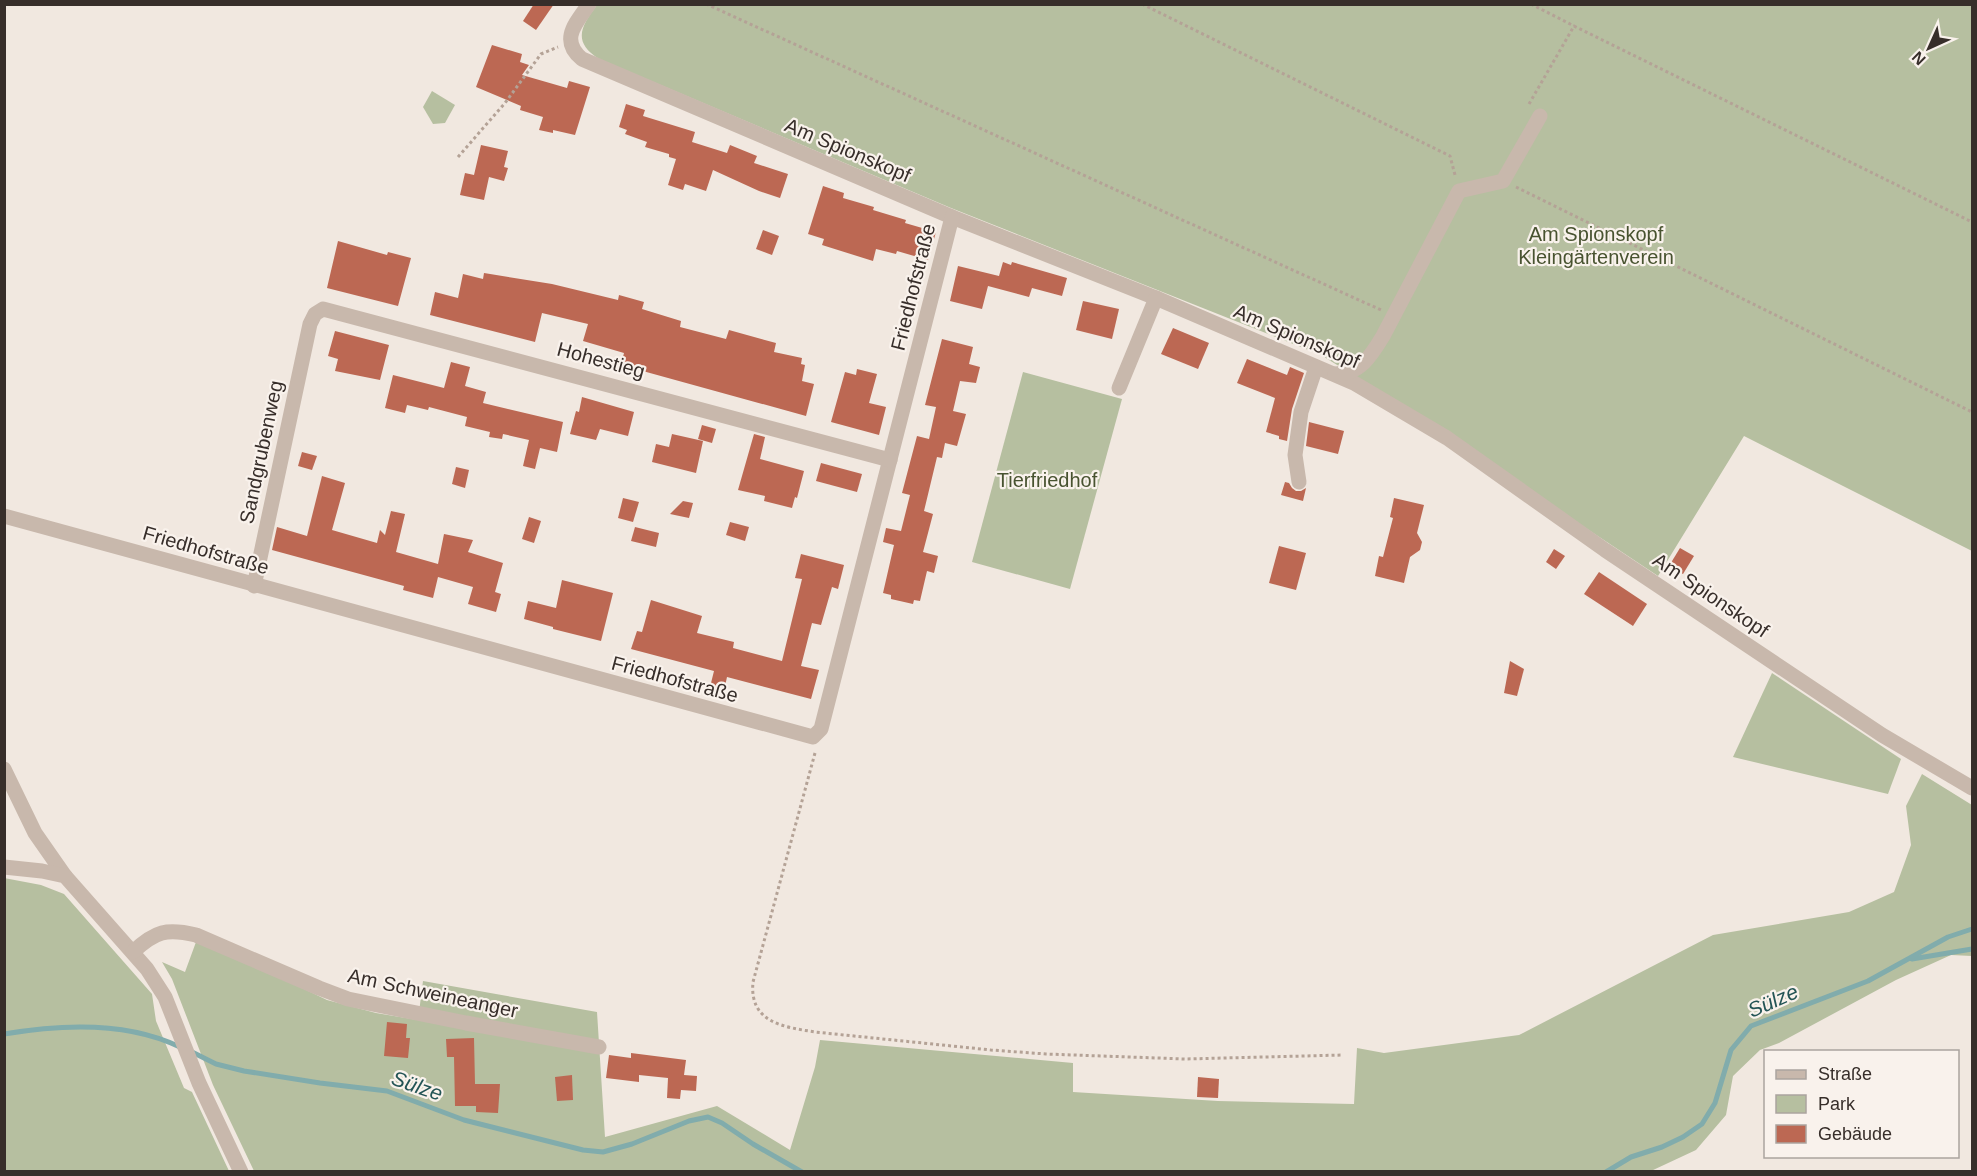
<svg xmlns="http://www.w3.org/2000/svg" width="1977" height="1176" font-family="Arial,sans-serif">
  <style>
    .green { fill: #b6bfa0 }
    .lines { fill: none; stroke-linecap: round; stroke-linejoin: round }
    .stream { stroke: #81acac; stroke-width: 5 }
    .building { fill: #bc6853 }
    .path { stroke: #b4a296; stroke-width: 3; stroke-dasharray: 3 3; stroke-linecap: butt }
    .minor { stroke: #c8b8ac; stroke-width: 15 }
    .labels { text-anchor: middle; stroke-width: 4.5; stroke-linejoin: round; paint-order: stroke }
    .street-label { font-size: 20px; fill: #372e2a; stroke: #f9f2ec }
    .park-label { font-size: 20px; fill: #485330; stroke: #f9f2ec }
    .water-label { font-size: 21px; font-style: italic; fill: #235455; stroke: #f9f2ec }
  </style>
  <rect width="100%" height="100%" fill="#f1e8e0"/>
  <g class="green">
    <path d="M597 5H1972V551L1744 436 1658 576 1384 394 1321 355 951 208 599 59C572 42 581 26 597 5Z"/>
    <polygon points="432,91 455,105 445,123 433,124 423,107"/>
    <polygon points="1023,372 1122,399 1070,589 972,562"/>
    <polygon points="1772,673 1901,759 1888,794 1733,757"/>
    <polygon points="1922,774 1972,805 1972,956 1951,955 1896,980 1779,1043 1760,1050 1733,1076 1726,1115 1696,1150 1651,1171 254,1171 213,1085 172,979 162,962 185,972 196,942 273,974 327,1000 376,1013 418,1020 423,981 597,1012 605,1137 717,1106 790,1150 815,1067 820,1040 1073,1063 1073,1092 1218,1101 1354,1104 1357,1048 1384,1053 1519,1035 1713,935 1849,912 1894,892 1911,845 1906,806"/>
    <polygon points="4,878 41,885 64,894 152,994 156,1021 184,1088 192,1092 229,1171 5,1171"/>
  </g>
  <g class="lines">
    <g class="stream">
      <polyline points="1912,959 1972,949"/>
      <path d="M4 1034C62 1024 127 1021 180 1047"/>
      <polyline points="192,1052 216,1064 244,1071 320,1083 387,1091 464,1120 583,1150 603,1152 632,1144 689,1121 708,1117 722,1123 753,1144 802,1172"/>
      <polyline points="1606,1172 1631,1157 1662,1147 1683,1137 1702,1124 1715,1103 1731,1050 1751,1026 1868,981 1948,937 1972,929"/>
    </g>
  </g>
  <g class="building">
    <polygon points="534,4 554,4 536,30 523,21"/>
    <polygon points="492,45 522,54 520,62 529,65 522,75 567,88 569,81 590,87 575,135 553,130 553,133 539,130 543,117 520,110 521,106 476,87"/>
    <polygon points="626,104 645,110 643,116 695,132 692,142 727,153 730,145 757,156 754,163 788,174 780,198 759,191 713,170 706,191 685,184 683,190 668,185 676,159 669,157 669,154 645,147 647,142 625,134 627,130 619,127"/>
    <polygon points="481,145 508,151 504,167 508,168 504,181 489,177 484,200 460,195 465,173 474,175"/>
    <polygon points="823,186 844,193 843,198 874,207 873,210 906,220 905,223 936,232 928,260 897,251 896,254 876,249 873,261 822,245 824,239 808,234"/>
    <polygon points="763,230 779,236 772,255 756,249"/>
    <polygon points="338,241 387,255 388,252 411,258 398,306 327,288"/>
    <polygon points="1003,262 1011,265 1012,262 1067,278 1062,296 1032,288 1029,297 988,286 982,309 950,301 958,266 999,276"/>
    <polygon points="484,273 552,284 618,300 619,295 644,302 642,309 681,321 680,327 726,339 729,330 776,343 774,352 802,358 801,364 805,365 802,381 814,384 806,416 621,365 624,353 583,341 588,324 542,313 535,342 430,315 435,292 458,298 463,274 483,279"/>
    <polygon points="1083,301 1119,309 1112,339 1076,330"/>
    <polygon points="1173,328 1209,343 1198,369 1161,354"/>
    <polygon points="335,331 389,345 380,380 335,371 338,359 328,356"/>
    <polygon points="942,339 973,347 969,364 980,367 976,383 960,381 953,411 966,414 957,446 945,443 942,458 937,457 924,511 933,514 923,552 938,556 934,573 927,571 920,601 914,600 913,604 891,599 891,595 883,593 894,545 883,542 886,528 901,531 910,495 902,493 917,436 929,439 936,407 925,405"/>
    <polygon points="1247,359 1287,375 1290,367 1304,373 1292,409 1287,441 1279,439 1279,436 1266,432 1275,398 1237,383"/>
    <polygon points="451,362 470,367 465,386 486,392 483,403 563,422 557,452 540,448 535,469 523,466 529,440 503,434 502,439 489,437 490,432 465,426 467,417 429,407 428,410 407,405 405,413 385,408 393,375 444,388"/>
    <polygon points="857,369 877,374 869,403 886,407 879,435 831,422 845,372 856,375"/>
    <polygon points="582,397 634,412 628,436 600,429 596,440 570,434 576,411 579,412"/>
    <polygon points="1309,422 1344,431 1338,454 1306,446"/>
    <polygon points="702,425 716,429 712,443 698,439"/>
    <polygon points="672,434 703,441 696,473 652,462 656,444 669,447"/>
    <polygon points="754,434 765,437 760,459 804,471 797,498 795,497 792,508 764,501 765,496 738,490"/>
    <polygon points="302,452 317,456 312,470 298,466"/>
    <polygon points="821,463 862,474 857,492 816,481"/>
    <polygon points="456,467 469,470 465,488 452,484"/>
    <polygon points="322,476 345,483 332,530 377,543 380,530 385,535 391,511 405,514 396,552 438,564 444,534 473,540 468,552 503,563 495,592 501,594 496,612 468,604 473,587 438,577 433,598 403,590 404,586 272,550 277,527 307,536"/>
    <polygon points="1285,482 1289,483 1292,488 1296,491 1301,491 1306,488 1303,501 1281,495"/>
    <polygon points="623,498 639,502 633,522 618,518"/>
    <polygon points="1394,498 1424,505 1417,533 1422,542 1420,550 1410,557 1404,583 1375,576 1379,556 1383,557 1393,518 1390,517"/>
    <polygon points="683,501 693,503 689,518 670,514"/>
    <polygon points="529,517 541,521 534,543 522,539"/>
    <polygon points="730,522 749,527 745,541 726,535"/>
    <polygon points="635,527 659,533 656,547 631,541"/>
    <polygon points="1279,546 1306,553 1296,590 1269,583"/>
    <polygon points="1680,548 1694,556 1683,574 1669,566"/>
    <polygon points="1554,549 1565,556 1556,569 1546,562"/>
    <polygon points="801,554 844,565 838,589 832,587 821,625 812,623 801,666 819,670 811,699 727,677 724,691 710,687 714,671 631,649 637,631 642,632 651,600 702,616 697,633 734,642 733,648 782,661 802,579 795,578"/>
    <polygon points="1599,572 1647,604 1633,626 1584,594"/>
    <polygon points="562,580 613,593 601,641 553,629 553,627 524,619 528,601 556,608"/>
    <polygon points="1510,661 1524,669 1517,696 1504,693"/>
    <polygon points="387,1022 407,1024 406,1038 410,1038 408,1058 384,1056"/>
    <polygon points="474,1038 475,1084 500,1084 498,1113 476,1112 476,1106 455,1106 454,1057 447,1057 446,1039"/>
    <polygon points="631,1053 686,1060 684,1075 697,1076 696,1091 681,1090 680,1099 667,1098 668,1078 639,1075 639,1082 606,1078 609,1055 631,1058"/>
    <polygon points="572,1075 573,1100 557,1101 555,1077"/>
    <polygon points="1198,1077 1219,1079 1218,1098 1197,1097"/>
  </g>
  <g class="lines">
    <g class="path">
      <polyline points="706,4 1381,310"/>
      <polyline points="1142,4 1450,156 1455,175"/>
      <polyline points="1531,4 1574,26"/>
      <polyline points="1529,104 1574,26 1972,222"/>
      <polyline points="458,157 505,103 541,54 558,47"/>
      <polyline points="1516,187 1972,412"/>
      <path d="M815 753 753 982C749 1023 784 1027 815 1032L991 1050 1046 1054 1185 1059 1343 1055"/>
    </g>
    <g class="minor">
      <path d="M589 4C576 23 559 40 582 59L952 217 1156 298 1354 383 1447 438 1605 550 1882 735 1972 788"/>
      <path d="M1335 374C1360 374 1371 356 1383 336L1459 191 1503 181 1540 116"/>
      <polyline points="1119,388 1156,298"/>
      <polyline points="1299,482 1295,455 1301,412 1316,367"/>
      <polyline points="4,516 813,737 821,729 952,217"/>
      <polyline points="254,586 310,324 315,314 323,309 890,460"/>
      <polyline points="4,769 35,833 65,876"/>
      <polyline points="4,867 42,871 65,876 147,969 165,997 199,1083 241,1172"/>
      <path d="M133 952C155 931 167 928 196 935L319 988 348 999 466 1023 599 1047"/>
    </g>
  </g>
  <g class="labels">
    <g class="street-label">
      <text transform="translate(848 150) rotate(23)" y="7">Am Spionskopf</text>
      <text transform="translate(913 287) rotate(-76)" y="7">Friedhofstraße</text>
      <text transform="translate(1297 336) rotate(23)" y="7">Am Spionskopf</text>
      <text transform="translate(601 360) rotate(15)" y="7">Hohestieg</text>
      <text transform="translate(261 452) rotate(-78)" y="7">Sandgrubenweg</text>
      <text transform="translate(206 550) rotate(16)" y="7">Friedhofstraße</text>
      <text transform="translate(1711 595) rotate(34)" y="7">Am Spionskopf</text>
      <text transform="translate(675 679) rotate(15)" y="7">Friedhofstraße</text>
      <text transform="translate(433 993) rotate(12)" y="7">Am Schweineanger</text>
    </g>
    <g class="park-label">
      <text x="1596" y="241">Am Spionskopf<tspan x="1596" dy="23">Kleingärtenverein</tspan></text>
      <text x="1047" y="487">Tierfriedhof</text>
    </g>
    <g class="water-label">
      <text transform="translate(1773 1001) rotate(-24)" y="7">Sülze</text>
      <text transform="translate(417 1086) rotate(19)" y="7">Sülze</text>
    </g>
  </g>
  <rect width="1977" height="1176" fill="none" stroke="#372e2a" stroke-width="12"/>
  <rect x="1764" y="1050" width="195" height="108" fill="#f9f2ec" stroke="#aba49e" stroke-width="1.5"/>
  <rect x="1776" y="1070" width="30" height="9" fill="#c8b8ac" stroke="#aba49e" stroke-width="1.5"/>
  <text x="1818" y="1080" font-size="18" fill="#372e2a">Straße</text>
  <rect x="1776" y="1095" width="30" height="18" fill="#b6bfa0" stroke="#aba49e" stroke-width="1.5"/>
  <text x="1818" y="1110" font-size="18" fill="#372e2a">Park</text>
  <rect x="1776" y="1125" width="30" height="18" fill="#bc6853" stroke="#aba49e" stroke-width="1.5"/>
  <text x="1818" y="1140" font-size="18" fill="#372e2a">Gebäude</text>
  <g transform="translate(1929 48) rotate(225)" stroke="#f9f2ec" stroke-width="4.5" paint-order="stroke">
  <path d="M0-4.5L10 22L0 15L-10 22Z" fill="#372e2a"/>
  <text y="-9" font-size="16" font-weight="bold" text-anchor="middle" fill="#372e2a">N</text>
  </g>
</svg>
